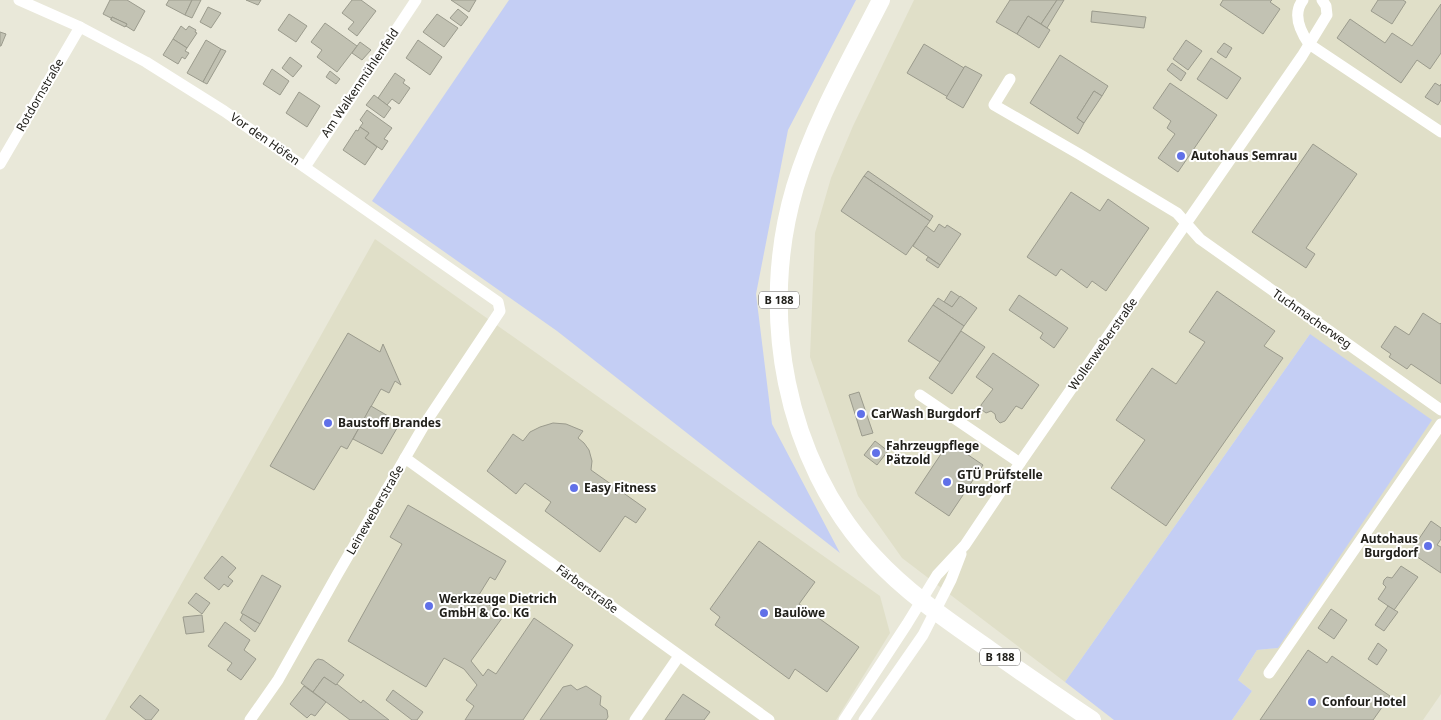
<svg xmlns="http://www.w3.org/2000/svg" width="1441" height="720" font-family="'Noto Sans',sans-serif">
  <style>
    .built { fill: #e0dfc8 }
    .grass { fill: #c4cef4 }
    .building { fill: #c2c2b3; stroke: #9b9b8d }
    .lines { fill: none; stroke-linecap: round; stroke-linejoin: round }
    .minor { stroke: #fff; stroke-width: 11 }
    .primary { stroke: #fff; stroke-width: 18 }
    .poi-dot { fill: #6070e8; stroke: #fff; stroke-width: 2 }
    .labels { text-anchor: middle; stroke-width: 4; stroke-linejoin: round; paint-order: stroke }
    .shield { fill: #fff; stroke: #64635f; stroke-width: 1 }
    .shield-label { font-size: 11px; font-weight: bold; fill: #21201b }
    .street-label { font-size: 12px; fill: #21201b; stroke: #fff }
    .poi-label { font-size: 12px; font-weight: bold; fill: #21201b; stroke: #fff; text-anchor: start }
  </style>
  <rect width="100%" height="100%" fill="#e9e8d9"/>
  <g class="built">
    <polygon points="914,0 1441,0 1441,694 1423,720 1232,720 1252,691 1238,680 1257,650 1278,648 1310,334 1065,682 902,558 858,496 810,357 815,233 831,178 853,126"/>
    <polygon points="375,239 880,596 890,633 836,720 105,720"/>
  </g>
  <g class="grass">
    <polygon points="509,0 856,0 788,130 756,294 772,424 840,553 557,331 372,201"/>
    <polygon points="1310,334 1432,420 1278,648 1257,650 1238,680 1252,691 1232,720 1114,720 1065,682"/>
  </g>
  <g class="building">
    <polygon points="110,0 127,0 145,11 134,31 126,26 125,27 127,24 112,17 111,20 111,18 103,14"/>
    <polygon points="169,0 192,0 185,15 166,5"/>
    <polygon points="192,0 201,0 192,18 185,15"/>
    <polygon points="246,0 261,0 258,5"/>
    <polygon points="352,0 361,0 376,11 357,36 348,29 354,22 342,13"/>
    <polygon points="451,0 476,0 469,12"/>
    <polygon points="1010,0 1057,0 1041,24 1028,16 1017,34 996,22"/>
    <polygon points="1057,0 1064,0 1047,28 1041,24"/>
    <polygon points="1223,0 1272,0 1270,2 1280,9 1263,34 1220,5"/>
    <polygon points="1378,0 1403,0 1406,2 1392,24 1371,11"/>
    <polygon points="1441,4 1441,53 1430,69 1417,60 1401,83 1337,38 1350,19 1385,43 1392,33 1412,46"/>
    <polygon points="208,7 221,13 211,28 200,22"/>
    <polygon points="458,9 468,17 461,26 450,18"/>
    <polygon points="1092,11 1146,17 1144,28 1091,22"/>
    <polygon points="289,14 307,26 296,42 278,30"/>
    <polygon points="437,14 458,28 444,47 423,32"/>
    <polygon points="1028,16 1050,30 1039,48 1017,34"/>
    <polygon points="112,17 127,24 125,27 111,20"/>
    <polygon points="325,23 357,46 337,72 317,57 322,50 311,42"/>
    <polygon points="181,26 186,30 189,26 196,30 195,32 197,33 187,48 173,39"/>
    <polygon points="0,32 6,34 1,46 0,46"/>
    <polygon points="173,39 187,48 185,51 189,53 185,59 182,57 178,64 163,55"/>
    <polygon points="206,40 221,49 203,82 187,73"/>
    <polygon points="418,40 442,57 430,75 406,58"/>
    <polygon points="1186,40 1202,51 1188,70 1173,59"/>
    <polygon points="360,42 371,50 362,60 352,53"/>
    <polygon points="1224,43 1232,48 1226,58 1217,52"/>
    <polygon points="924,44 964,68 948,97 907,73"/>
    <polygon points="221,49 226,51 207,84 203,82"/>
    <polygon points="1060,55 1108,86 1102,96 1094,91 1077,118 1084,123 1078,134 1030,103"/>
    <polygon points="290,57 302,66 293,77 282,68"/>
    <polygon points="1211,58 1241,78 1227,99 1197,79"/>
    <polygon points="1172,63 1186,73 1181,81 1167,70"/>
    <polygon points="965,66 982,75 963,108 946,98"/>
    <polygon points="272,69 289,81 280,95 263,84"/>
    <polygon points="330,71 340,79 336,84 326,77"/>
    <polygon points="395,73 405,80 403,83 410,88 399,104 392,99 387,105 378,98"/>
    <polygon points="1170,83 1217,115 1178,172 1158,158 1175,134 1167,128 1171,121 1153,108"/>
    <polygon points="1435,83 1440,86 1441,84 1441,100 1438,105 1425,97"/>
    <polygon points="1094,91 1102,96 1084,123 1077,118"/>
    <polygon points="299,92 320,106 307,127 286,113"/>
    <polygon points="374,95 391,108 384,118 366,105"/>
    <polygon points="367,110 392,128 384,139 388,141 382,150 365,138 369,133 360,127 363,123 360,120"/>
    <polygon points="360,127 369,133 365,138 377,147 365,165 343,150 356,130 358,131"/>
    <polygon points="1313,144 1357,174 1306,248 1315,254 1306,268 1252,232"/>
    <polygon points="868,171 933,216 930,221 864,176"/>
    <polygon points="864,176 930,221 906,255 841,211"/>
    <polygon points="1071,192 1100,211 1108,199 1149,228 1106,291 1092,281 1087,288 1061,269 1056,276 1027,257"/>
    <polygon points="939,224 945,228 947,225 961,234 940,265 913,246 926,226 934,232"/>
    <polygon points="928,257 940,265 938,268 926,260"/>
    <polygon points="951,291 960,297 952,307 944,302"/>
    <polygon points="1217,291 1275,331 1264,346 1283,358 1166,526 1111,488 1145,440 1116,420 1152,368 1176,384 1205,342 1189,332"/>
    <polygon points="1019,295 1068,328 1054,348 1040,338 1043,333 1009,310"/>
    <polygon points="960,296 977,308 964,326 933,305 938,298 952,307"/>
    <polygon points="933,305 964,326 940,362 908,341"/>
    <polygon points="1423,313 1440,324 1441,323 1441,384 1411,364 1407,369 1389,357 1391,354 1381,347 1395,326 1409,335"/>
    <polygon points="961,331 985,347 952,394 929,378"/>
    <polygon points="348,333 380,352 383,344 401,385 395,381 389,393 381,389 347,449 341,446 314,490 270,466"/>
    <polygon points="993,353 1039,385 1022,409 1016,406 1005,421 1000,423 996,419 995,414 991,411 986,413 982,410 981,405 993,389 976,377"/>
    <polygon points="859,392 873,433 862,436 849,395"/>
    <polygon points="371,406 400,423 382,454 353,439"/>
    <polygon points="553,423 566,424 583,431 578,438 584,443 589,450 592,461 591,470 646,509 636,523 625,516 600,552 545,511 551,502 525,483 516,494 487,471 513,434 523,441 530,432 540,427"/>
    <polygon points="875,441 888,451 877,465 864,455"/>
    <polygon points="949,442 983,465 949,516 915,493"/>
    <polygon points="408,505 506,561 495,580 490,577 477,598 505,614 471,661 483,676 488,669 496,674 534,618 573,645 523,720 465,720 474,706 466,700 477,685 464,669 444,658 426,687 348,641 402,544 390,537"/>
    <polygon points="1431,521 1441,528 1441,539 1437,545 1441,547 1441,573 1410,552"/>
    <polygon points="759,541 815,582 799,604 859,647 827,692 795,669 789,679 715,625 720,617 710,609"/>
    <polygon points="222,556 236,568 228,577 233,581 228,587 224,584 219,590 204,578"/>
    <polygon points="1401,566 1418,577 1394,610 1378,599 1386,587 1383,584 1384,580 1387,577 1392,578"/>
    <polygon points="262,575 281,586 260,624 241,613"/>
    <polygon points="196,593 210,603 202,614 188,603"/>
    <polygon points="1388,606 1398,612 1384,631 1375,625"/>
    <polygon points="1331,609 1347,620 1334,639 1318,628"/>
    <polygon points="243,614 260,624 255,632 240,620"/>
    <polygon points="202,615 204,632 186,634 183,617"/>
    <polygon points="225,622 250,640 244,650 256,659 241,680 227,670 232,663 208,646"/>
    <polygon points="1378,643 1387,650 1377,665 1368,659"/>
    <polygon points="1308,650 1327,663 1332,656 1390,696 1373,720 1260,720"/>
    <polygon points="318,659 323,660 344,675 336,685 324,677 313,692 301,683 315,661"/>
    <polygon points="324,677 336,685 337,684 361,703 363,700 389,720 350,720 313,692"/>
    <polygon points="571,685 577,690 586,686 601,696 600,705 607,710 608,717 606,720 540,720 563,687"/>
    <polygon points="304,686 326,702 315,716 311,714 307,718 290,704"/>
    <polygon points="393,690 423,712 417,720 412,720 386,700"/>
    <polygon points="683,694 710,712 704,720 665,720"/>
    <polygon points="140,695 159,710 151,720 146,720 130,707"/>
  </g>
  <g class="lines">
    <g class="minor">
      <polyline points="19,0 80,27 146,62 224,111 498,302 500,311 426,422 337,575 278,680 250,720"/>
      <path d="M1303 0C1292 14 1300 31 1309 44L1441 132"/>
      <polyline points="1010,79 994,105 1079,154 1177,213 1200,239 1441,410"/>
      <polyline points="0,164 80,27"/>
      <polyline points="305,167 416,0"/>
      <polyline points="920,395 1020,463"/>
      <polyline points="405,458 769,720"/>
      <polyline points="1269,673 1441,424"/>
      <polyline points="635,720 679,656"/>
      <polyline points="844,720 907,624 937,575 965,545 1020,463 1302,56 1327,15 1326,6 1322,0"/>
      <polyline points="864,720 923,635 951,580 961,554"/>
    </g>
    <path class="primary" d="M881 0C850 61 815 121 795 187 758 311 784 461 874 557 908 594 950 622 990 650 1024 674 1058 697 1092 720"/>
  </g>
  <g class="poi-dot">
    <circle cx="1181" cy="156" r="5"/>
    <circle cx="861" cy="414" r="5"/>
    <circle cx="328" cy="423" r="5"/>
    <circle cx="876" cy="453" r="5"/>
    <circle cx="947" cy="482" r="5"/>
    <circle cx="574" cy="488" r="5"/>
    <circle cx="1428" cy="546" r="5"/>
    <circle cx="429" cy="606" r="5"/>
    <circle cx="764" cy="613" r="5"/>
    <circle cx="1312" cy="702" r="5"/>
  </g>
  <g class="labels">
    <g class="shield">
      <rect x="759" y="291.5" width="40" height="17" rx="4"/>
      <rect x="980" y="648.5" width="40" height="17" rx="4"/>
    </g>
    <g class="shield-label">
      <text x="779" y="304">B 188</text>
      <text x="1000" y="661">B 188</text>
    </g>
    <g class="street-label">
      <text transform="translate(360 83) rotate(-56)" y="4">Am Walkenmühlenfeld</text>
      <text transform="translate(40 95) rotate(-60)" y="4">Rotdornstraße</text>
      <text transform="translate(265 139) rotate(35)" y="4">Vor den Höfen</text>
      <text transform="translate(1312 319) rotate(35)" y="4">Tuchmacherweg</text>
      <text transform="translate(1103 344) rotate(-55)" y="4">Wollenweberstraße</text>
      <text transform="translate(375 510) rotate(-60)" y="4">Leineweberstraße</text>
      <text transform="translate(587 589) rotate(36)" y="4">Färberstraße</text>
    </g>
    <g class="poi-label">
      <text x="1191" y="160">Autohaus Semrau</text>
      <text x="871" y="418">CarWash Burgdorf</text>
      <text x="338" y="427">Baustoff Brandes</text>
      <text x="886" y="450">Fahrzeugpflege<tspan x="886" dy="14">Pätzold</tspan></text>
      <text x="957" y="479">GTÜ Prüfstelle<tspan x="957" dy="14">Burgdorf</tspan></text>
      <text x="584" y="492">Easy Fitness</text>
      <text x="1418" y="543" text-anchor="end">Autohaus<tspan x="1418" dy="14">Burgdorf</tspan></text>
      <text x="439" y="603">Werkzeuge Dietrich<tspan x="439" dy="14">GmbH &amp; Co. KG</tspan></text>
      <text x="774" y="617">Baulöwe</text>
      <text x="1322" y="706">Confour Hotel</text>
    </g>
  </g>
</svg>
